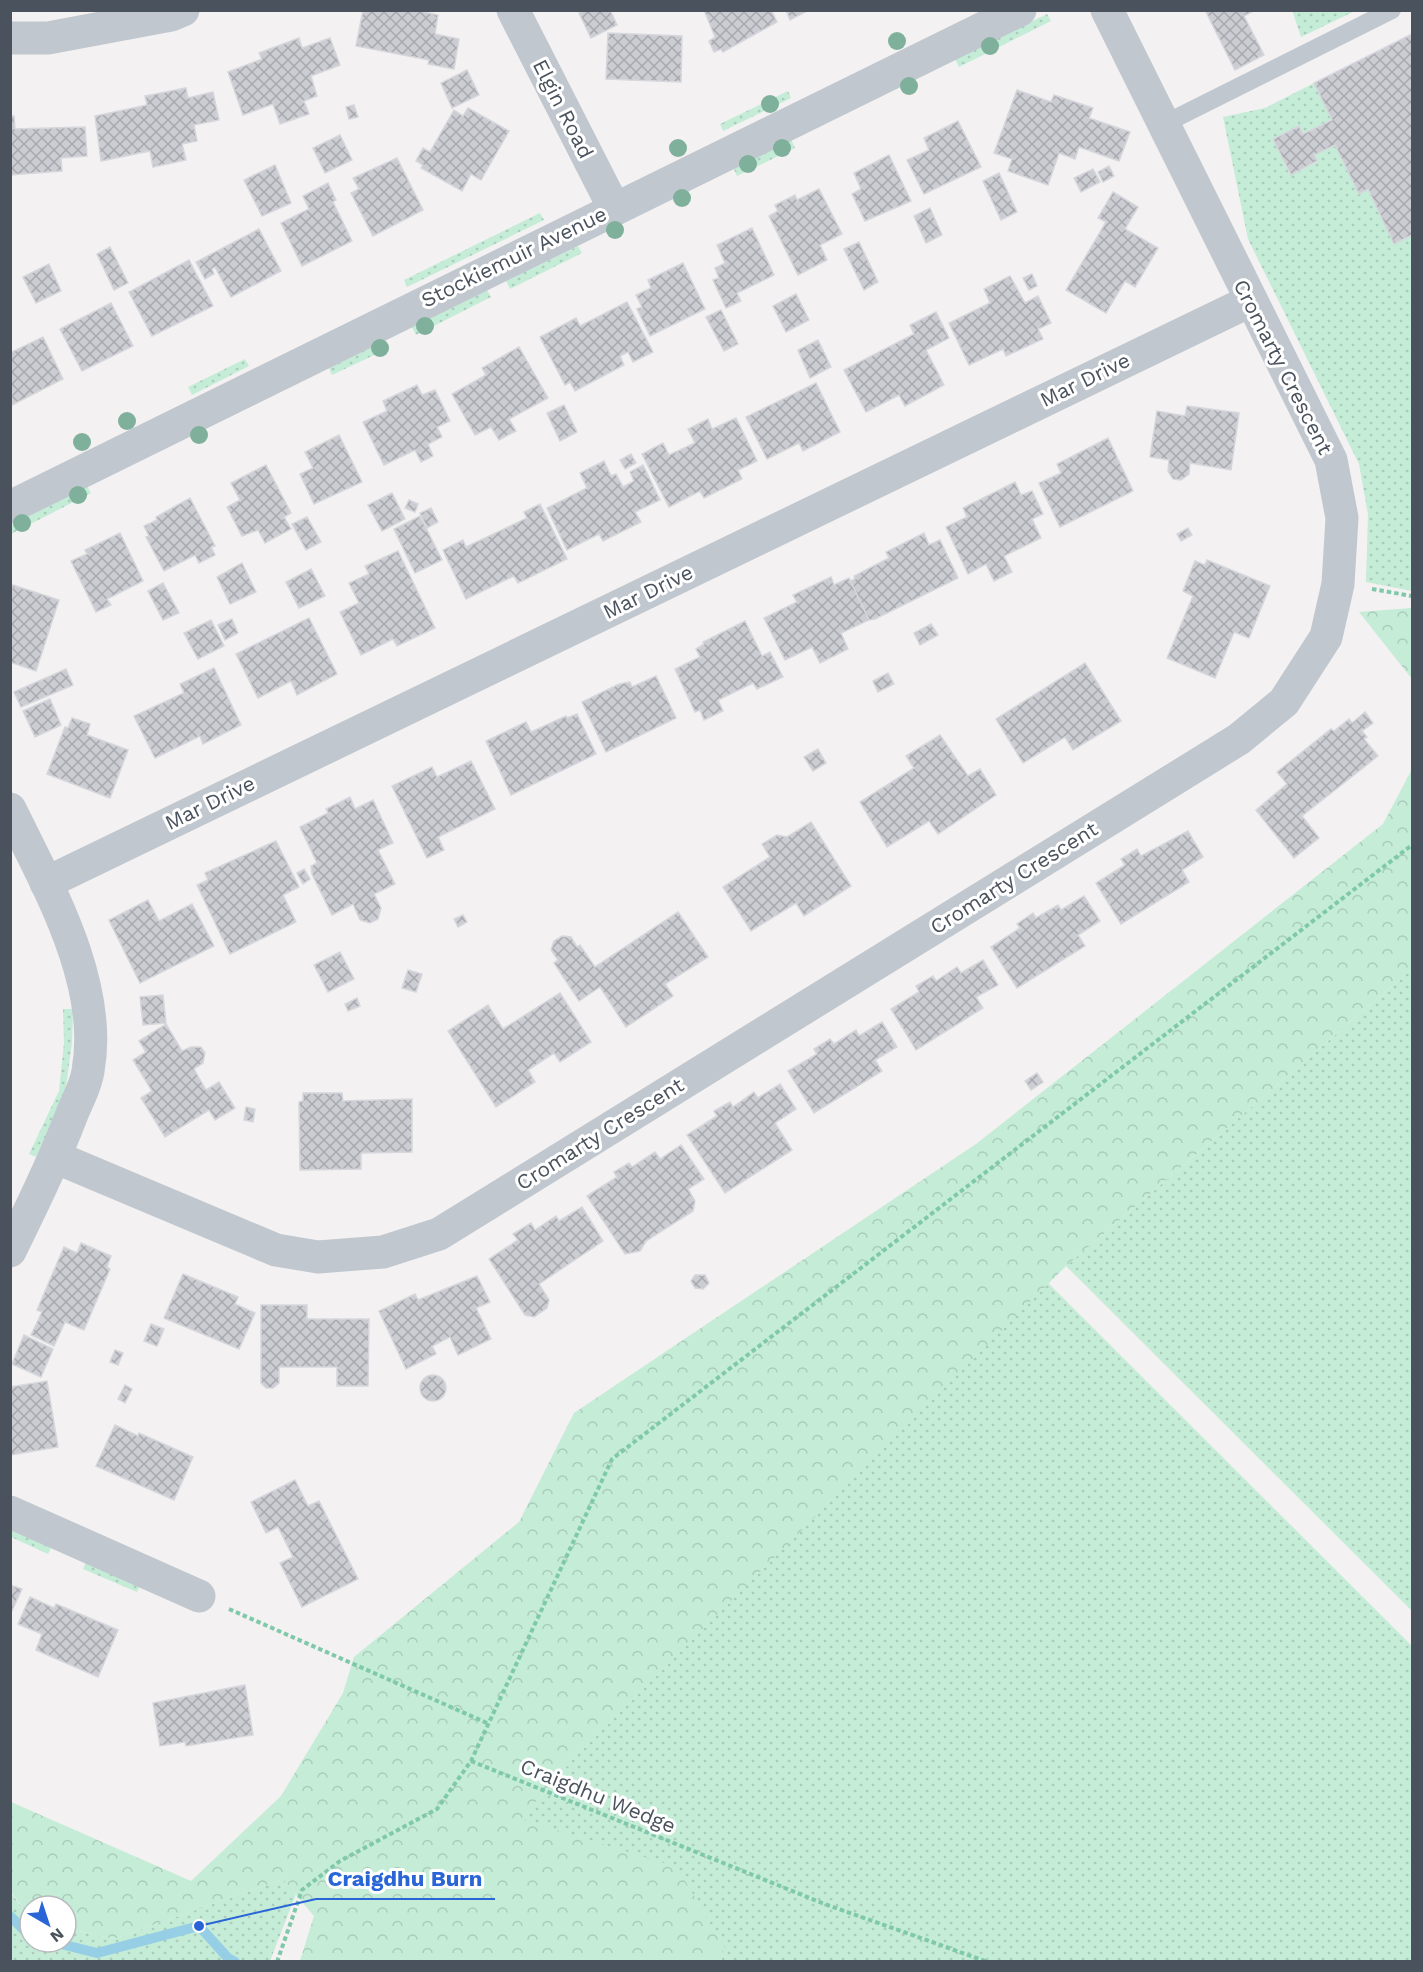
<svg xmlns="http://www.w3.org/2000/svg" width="1423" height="1972" font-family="'Work Sans',sans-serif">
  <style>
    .grass { fill: url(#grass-dots) }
    .forest { fill: url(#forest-crowns) }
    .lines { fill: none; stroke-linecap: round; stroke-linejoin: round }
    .stream { stroke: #95cee5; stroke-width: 10 }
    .building { fill: url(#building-cross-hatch); stroke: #d6d7dc; stroke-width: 1.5 }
    .path { stroke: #7fc8aa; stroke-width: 4; stroke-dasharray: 4.5 3; stroke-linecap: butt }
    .lane { stroke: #c0c7ce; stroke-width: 18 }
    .street { stroke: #c0c7ce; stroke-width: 33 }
    .tree { fill: #7fb09b }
    .labels { text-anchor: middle; stroke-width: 6; stroke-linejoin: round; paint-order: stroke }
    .street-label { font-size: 21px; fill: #4a535d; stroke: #fff }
    .leader { fill: none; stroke: #2965d6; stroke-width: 2 }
    .callout-dot { fill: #2965d6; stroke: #fff; stroke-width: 2 }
    .callout-label { font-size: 22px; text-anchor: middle; font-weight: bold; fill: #2965d6; stroke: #fff; stroke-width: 6; stroke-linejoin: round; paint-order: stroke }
  </style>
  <defs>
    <pattern id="grass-dots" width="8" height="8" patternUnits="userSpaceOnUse" patternTransform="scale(1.5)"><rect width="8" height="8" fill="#c4ecd7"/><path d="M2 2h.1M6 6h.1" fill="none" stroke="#acb" stroke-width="1.8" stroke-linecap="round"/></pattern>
    <pattern id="forest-crowns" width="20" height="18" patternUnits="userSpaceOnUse" patternTransform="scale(1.5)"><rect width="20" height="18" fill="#c4ecd7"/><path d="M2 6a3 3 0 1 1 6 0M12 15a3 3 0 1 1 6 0" fill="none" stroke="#acb"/></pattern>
    <pattern id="building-cross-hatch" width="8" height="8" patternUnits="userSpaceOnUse" patternTransform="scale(1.5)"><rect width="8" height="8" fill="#cccdd3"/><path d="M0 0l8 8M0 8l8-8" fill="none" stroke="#a8a9ae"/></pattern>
  </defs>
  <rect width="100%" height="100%" fill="#f3f1f1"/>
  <g class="grass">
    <polygon points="1292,10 1355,10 1355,11 1301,37"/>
    <polygon points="1047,14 1051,21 959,67 955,59"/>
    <polygon points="1314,83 1332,120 1303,134 1299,126 1273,139 1290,175 1317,162 1314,155 1335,145 1359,193 1368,189 1394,243 1412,235 1412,591 1366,582 1368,514 1359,464 1248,239 1223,117 1265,108"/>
    <polygon points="788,91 791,98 723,131 720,124"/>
    <polygon points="791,139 795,148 737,176 733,167"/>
    <polygon points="540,213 544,220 407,287 404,280"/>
    <polygon points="578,246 582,253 510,289 506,281"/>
    <polygon points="487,290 491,297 416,335 412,327"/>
    <polygon points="385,340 389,348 332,375 329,368"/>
    <polygon points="245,359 249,366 192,395 188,387"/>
    <polygon points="87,486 91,493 11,534 11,525"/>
    <polygon points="1412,969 1412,1611 1066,1266"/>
    <polygon points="63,1009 73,1009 72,1042 65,1095 36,1157 29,1154 59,1091 64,1043"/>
    <polygon points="1048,1283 1412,1646 1412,1961 721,1961 724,1947 520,1820 573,1759"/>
    <polygon points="11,1527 52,1546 48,1554 11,1537"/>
    <polygon points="86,1562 140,1585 137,1592 83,1569"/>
    <polygon points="283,1879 296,1894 270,1961 11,1962 10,1892 30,1917 30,1942 66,1942 66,1928 114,1939"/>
  </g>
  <g class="forest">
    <polygon points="1412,608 1412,679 1359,612"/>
    <polygon points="1412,769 1412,969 1066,1266 573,1759 521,1819 677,1867 724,1947 721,1961 300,1961 314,1916 283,1879 114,1939 66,1928 66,1906 30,1906 30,1917 11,1892 11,1802 191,1881 281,1796 343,1693 354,1657 519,1522 574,1413 976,1144 1383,824"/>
  </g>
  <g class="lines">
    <g class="stream">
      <polyline points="10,1916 30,1936"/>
      <polyline points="53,1942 97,1953 199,1926 228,1958 235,1962"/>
    </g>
  </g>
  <g class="building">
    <polygon points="363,10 416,10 438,15 435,34 459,39 454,69 428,64 429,60 356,46"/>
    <polygon points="585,10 610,10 617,25 591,38 579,13"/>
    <polygon points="704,10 771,10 777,22 723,52 721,49 714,52 709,41 715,37"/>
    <polygon points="786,10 809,10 790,20"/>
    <polygon points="1205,10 1255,10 1244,16 1264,55 1235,70"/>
    <polygon points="608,33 682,36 681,82 606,79"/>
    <polygon points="1412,34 1412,235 1394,244 1368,189 1359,194 1335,145 1314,155 1317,161 1291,175 1273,139 1299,126 1303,134 1332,120 1314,83"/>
    <polygon points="299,38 302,48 330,38 340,65 311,76 317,96 304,101 309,114 280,124 273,104 243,115 228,72 262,59 259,53"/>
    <polygon points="467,70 479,95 452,108 441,83"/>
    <polygon points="186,88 188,98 213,92 219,120 194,125 197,141 182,144 186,160 153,167 150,151 101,161 95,116 147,105 145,96"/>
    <polygon points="1017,90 1051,102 1054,95 1093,108 1089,118 1130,132 1119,161 1079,147 1075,159 1059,153 1048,185 1008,171 1012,159 994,153"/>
    <polygon points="354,105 358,117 349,119 346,107"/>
    <polygon points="468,108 509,131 481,180 471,174 462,191 421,168 423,165 416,161 423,148 430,152 454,110 463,116"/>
    <polygon points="10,116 14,116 15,129 85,127 87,156 61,158 62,171 10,175"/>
    <polygon points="958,121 981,167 924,194 907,160 929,150 924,138"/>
    <polygon points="340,135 352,160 325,173 313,148"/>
    <polygon points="889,155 911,201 865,221 852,194 861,189 854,173"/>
    <polygon points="397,158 423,210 373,236 351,193 359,189 353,178"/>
    <polygon points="275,165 291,203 262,216 244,180"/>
    <polygon points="1109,166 1114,176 1103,182 1098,172"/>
    <polygon points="1093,169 1100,182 1081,192 1074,178"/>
    <polygon points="999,173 1017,212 1001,220 983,181"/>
    <polygon points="328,183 336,200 333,202 352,241 302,266 281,223 309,209 303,196"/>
    <polygon points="819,189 842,234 820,245 827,260 798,275 769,216 778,211 775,205 795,195 797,200"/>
    <polygon points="1113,192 1138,207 1125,229 1158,248 1135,287 1125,281 1106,313 1066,290 1106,222 1098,218"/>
    <polygon points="930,208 942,235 926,243 914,216"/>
    <polygon points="752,228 774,275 737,293 741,301 726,308 713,280 719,278 715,268 725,263 717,245"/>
    <polygon points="259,229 281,271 231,297 215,267 212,269 214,274 205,279 196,262"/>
    <polygon points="859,242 878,282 864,290 844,249"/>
    <polygon points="110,247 128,283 114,290 97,254"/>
    <polygon points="189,260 213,306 152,336 129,292"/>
    <polygon points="683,263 705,309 650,336 637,309 642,307 636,295 651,288 648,280"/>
    <polygon points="49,264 61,291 36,303 23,277"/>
    <polygon points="1032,274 1037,286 1029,290 1023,278"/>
    <polygon points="1010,276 1025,303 1038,296 1051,323 1038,329 1043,339 1006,356 1003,349 969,365 949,323 990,303 984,289"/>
    <polygon points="796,294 809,320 786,332 773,306"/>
    <polygon points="627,302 653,352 633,362 628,352 620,356 624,365 575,391 570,382 565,385 540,337 576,318 580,326"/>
    <polygon points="111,303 133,346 82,371 60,329"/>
    <polygon points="721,310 738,344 724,351 706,317"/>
    <polygon points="936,312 949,338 926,350 944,385 905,406 899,395 866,412 844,370 914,334 910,325"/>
    <polygon points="43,337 63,379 12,405 10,353"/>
    <polygon points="818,340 831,367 810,378 798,350"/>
    <polygon points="519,347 548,398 509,419 516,431 499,440 491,427 475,435 452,394 486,375 482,368"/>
    <polygon points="816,383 840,432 803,451 799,443 767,459 746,417"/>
    <polygon points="417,385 422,395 435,390 450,421 437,427 442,437 428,444 433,456 421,462 415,450 384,465 363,422 387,411 383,401"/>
    <polygon points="564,405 577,432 560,441 547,413"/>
    <polygon points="1187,406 1239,413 1231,470 1190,463 1189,474 1181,480 1173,479 1168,471 1169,460 1150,457 1157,411 1185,416"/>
    <polygon points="736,418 757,461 738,470 742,479 704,498 700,491 669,507 642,454 663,443 669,455 695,443 688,429 708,419 712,429"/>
    <polygon points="339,435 362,482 314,504 300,474 313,468 305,452"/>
    <polygon points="1108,438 1133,491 1060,527 1039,483 1061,473 1057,464"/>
    <polygon points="631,454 636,463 625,469 620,460"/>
    <polygon points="604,461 611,476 616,474 623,487 634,481 630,472 643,465 660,500 635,512 641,522 603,541 599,534 567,550 547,508 587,488 580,473"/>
    <polygon points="266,465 291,513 284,517 291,529 265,543 258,530 242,536 227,507 240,500 231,483"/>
    <polygon points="1015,482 1021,495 1032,491 1043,514 1032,519 1041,538 1004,556 1012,572 994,581 986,564 968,574 946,527 967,517 963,508"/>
    <polygon points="392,493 405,519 382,531 368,505"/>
    <polygon points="190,498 215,546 211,547 215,555 199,563 195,555 164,571 146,537 149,536 144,526 157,520 156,517"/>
    <polygon points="409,500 418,504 415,512 405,508"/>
    <polygon points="540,504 567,559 518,583 514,576 466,599 443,550 463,540 466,547 527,518 524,512"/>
    <polygon points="431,508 438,522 427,528 420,513"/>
    <polygon points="420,516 442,560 415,573 394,529"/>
    <polygon points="307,517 321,542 306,550 292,524"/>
    <polygon points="1188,528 1192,535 1181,541 1177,534"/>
    <polygon points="120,533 143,581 107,599 111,605 96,612 71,561 87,554 85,550"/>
    <polygon points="924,533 929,545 940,540 958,578 875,619 869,620 850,581 855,579 854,576 889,558 886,552"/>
    <polygon points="398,551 435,628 397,646 393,639 361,655 340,612 359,603 349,583 369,574 365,566"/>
    <polygon points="1207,560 1270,586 1249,638 1234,632 1215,678 1167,658 1193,596 1183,591 1195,561 1205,565"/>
    <polygon points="242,563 256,592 230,604 217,577"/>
    <polygon points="311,569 325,596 299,608 286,582"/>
    <polygon points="831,577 834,585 849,578 869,620 841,633 848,649 820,663 812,647 785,660 764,618 797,602 793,595"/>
    <polygon points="163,583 179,613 163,620 148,591"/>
    <polygon points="13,585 59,600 36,671 10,662 10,593"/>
    <polygon points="309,618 337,674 297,695 291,681 258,698 236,654"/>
    <polygon points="232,619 238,633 225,640 218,625"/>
    <polygon points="211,620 224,646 198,659 184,633"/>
    <polygon points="745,621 762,656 770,652 783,677 757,689 753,683 718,700 723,711 704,720 700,710 695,712 675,669 700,657 696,649 704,644 703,642"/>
    <polygon points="931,624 938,635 920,645 914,633"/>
    <polygon points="1085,663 1121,721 1073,750 1065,737 1023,763 996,719"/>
    <polygon points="214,668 241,725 203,744 200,736 155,758 134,716 184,693 180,684"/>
    <polygon points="66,669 73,685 21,707 14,692"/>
    <polygon points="888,673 894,684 878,692 873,681"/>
    <polygon points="656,676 676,718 606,752 582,702 619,684 630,682 632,687"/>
    <polygon points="50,699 61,725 35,737 23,711"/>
    <polygon points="1365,712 1373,723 1362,731 1367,737 1364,739 1378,756 1302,816 1319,838 1294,858 1256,810 1287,784 1277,772 1331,729 1334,731 1349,719 1352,723"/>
    <polygon points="577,714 596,754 511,795 486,741 526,722 531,732 566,716 567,718"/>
    <polygon points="72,718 90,724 87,735 128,750 110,798 47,774 65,727 68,728"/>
    <polygon points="940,735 968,776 980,769 996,795 938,834 929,821 887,847 860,802 914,768 906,756"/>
    <polygon points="818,749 826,763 813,771 804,757"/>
    <polygon points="471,761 495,809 438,837 444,850 427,858 392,786 432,767 437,777"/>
    <polygon points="350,797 355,809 373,800 393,843 378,850 395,884 374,894 381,908 378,919 370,923 360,920 353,904 332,915 312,874 311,866 317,863 300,827 328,813 326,809"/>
    <polygon points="811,822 851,886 804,916 796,903 751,931 723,887 770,857 762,844 777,835 787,837"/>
    <polygon points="1188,831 1203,857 1182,870 1189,882 1121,924 1096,883 1125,865 1121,859 1137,849 1141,856"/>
    <polygon points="276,841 299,887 283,895 296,922 230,954 197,885 208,880 205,873"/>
    <polygon points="304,869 310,879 303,884 297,873"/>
    <polygon points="1084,896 1100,921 1078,935 1085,946 1017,988 991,947 1020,928 1017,924 1033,913 1036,918 1058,905 1061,910"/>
    <polygon points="148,900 159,921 192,904 214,946 140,983 109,920"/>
    <polygon points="678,912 708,957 665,984 673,996 626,1027 600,987 579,1001 554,963 558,960 551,950 554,941 562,936 571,937 577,947 580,945 595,967"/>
    <polygon points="463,915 467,922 458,927 454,919"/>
    <polygon points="340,952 354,979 328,992 314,965"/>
    <polygon points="983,960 998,985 976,997 983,1008 916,1050 891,1009 919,992 916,986 933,976 936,981 957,967 961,973"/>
    <polygon points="408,970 422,974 416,992 402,988"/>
    <polygon points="560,993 591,1042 560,1062 554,1053 528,1070 535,1082 496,1107 448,1031 488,1005 503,1029"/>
    <polygon points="163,995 166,1023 143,1025 140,997"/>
    <polygon points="357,998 360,1006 348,1011 345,1004"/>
    <polygon points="882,1022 897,1047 875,1060 882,1071 814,1113 788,1071 817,1054 814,1049 830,1039 834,1044 856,1030 859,1036"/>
    <polygon points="166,1024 182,1051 191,1047 201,1047 205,1053 203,1063 194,1069 206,1090 219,1082 235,1108 215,1120 209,1110 165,1137 141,1098 152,1091 133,1060 146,1052 139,1041"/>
    <polygon points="1037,1073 1043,1082 1031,1090 1025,1081"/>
    <polygon points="780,1084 796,1109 775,1123 792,1150 725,1193 687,1135 717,1116 714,1111 730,1102 733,1107 754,1092 758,1098"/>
    <polygon points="303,1093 342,1093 343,1101 412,1099 412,1152 361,1153 361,1169 300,1170 299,1102 303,1101"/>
    <polygon points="246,1107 255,1109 253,1122 244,1120"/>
    <polygon points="681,1145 704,1179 688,1189 695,1201 693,1211 646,1241 640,1251 625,1254 587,1196 617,1177 614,1172 629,1163 632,1167 655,1152 660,1159"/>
    <polygon points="582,1207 603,1241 539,1284 549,1300 547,1308 534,1317 525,1315 489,1259 518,1240 513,1234 531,1223 535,1230 556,1216 559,1221"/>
    <polygon points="81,1243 111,1256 107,1267 110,1269 84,1330 65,1322 54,1346 31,1335 42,1312 37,1310 64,1247 77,1253"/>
    <polygon points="183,1274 238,1297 235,1304 255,1313 239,1349 164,1318"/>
    <polygon points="695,1275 705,1275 709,1283 703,1289 695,1288 691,1281"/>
    <polygon points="477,1276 490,1302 476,1308 491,1339 458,1355 450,1337 432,1346 436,1354 406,1369 379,1311 415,1294 418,1300"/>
    <polygon points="261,1305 307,1305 307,1319 369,1319 368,1386 337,1386 337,1367 279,1367 279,1383 273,1388 266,1388 261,1383"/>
    <polygon points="151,1324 164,1329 157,1346 144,1341"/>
    <polygon points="24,1335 53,1349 41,1377 12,1364"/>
    <polygon points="115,1350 123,1353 118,1365 110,1362"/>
    <circle cx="433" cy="1388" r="13"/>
    <polygon points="47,1381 58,1447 10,1455 10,1387"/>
    <polygon points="125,1385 132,1389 125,1403 118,1399"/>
    <polygon points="115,1425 138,1436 139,1433 193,1457 174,1500 96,1466"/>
    <polygon points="295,1480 308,1506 319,1501 358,1579 302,1607 280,1563 293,1557 278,1527 266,1533 251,1502"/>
    <polygon points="10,1585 22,1589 10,1615"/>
    <polygon points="30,1597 54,1608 56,1604 118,1630 98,1677 36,1650 42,1634 18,1624"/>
    <polygon points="245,1685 253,1735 186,1746 185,1742 160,1746 153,1703"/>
  </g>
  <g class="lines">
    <g class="path">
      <polyline points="1372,589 1412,596"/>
      <polyline points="229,1609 487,1723"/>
      <polyline points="471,1761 822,1903 988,1962"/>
      <polyline points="277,1962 302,1890 340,1861 437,1809 471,1761 612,1459 1412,845"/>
    </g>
    <polyline class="lane" points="1164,124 1392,10"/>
    <g class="street">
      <polyline points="513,10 614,208"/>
      <polyline points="10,38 48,38 171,15 183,10"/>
      <polyline points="10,507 1020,10"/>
      <path d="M10 809C48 887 104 983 88 1071 86 1086 77 1101 72 1114 54 1161 32 1206 10 1251"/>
      <polyline points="46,883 1250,301"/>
      <polyline points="55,1157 276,1250 318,1257 383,1252 439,1234 1239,739 1284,702 1326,637 1338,584 1342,518 1331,460 1107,10"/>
      <polyline points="10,1512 199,1596"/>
    </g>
  </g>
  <g class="tree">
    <circle cx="897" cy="41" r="9"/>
    <circle cx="990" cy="46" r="9"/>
    <circle cx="909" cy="86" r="9"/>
    <circle cx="770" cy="104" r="9"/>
    <circle cx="678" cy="148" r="9"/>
    <circle cx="782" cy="148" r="9"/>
    <circle cx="748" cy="164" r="9"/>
    <circle cx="682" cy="198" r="9"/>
    <circle cx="615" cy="230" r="9"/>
    <circle cx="425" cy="326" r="9"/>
    <circle cx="380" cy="348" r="9"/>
    <circle cx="127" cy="421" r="9"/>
    <circle cx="199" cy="435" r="9"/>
    <circle cx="82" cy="442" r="9"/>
    <circle cx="78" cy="495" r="9"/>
    <circle cx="22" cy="523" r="9"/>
  </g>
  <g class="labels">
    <g class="street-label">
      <text transform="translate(563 109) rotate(63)" y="7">Elgin Road</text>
      <text transform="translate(514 257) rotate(-26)" y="7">Stockiemuir Avenue</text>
      <text transform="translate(1283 367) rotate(63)" y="7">Cromarty Crescent</text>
      <text transform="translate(1085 380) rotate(-26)" y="7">Mar Drive</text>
      <text transform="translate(648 592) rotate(-26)" y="7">Mar Drive</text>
      <text transform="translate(210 803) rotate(-26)" y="7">Mar Drive</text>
      <text transform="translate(1014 878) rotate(-32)" y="7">Cromarty Crescent</text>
      <text transform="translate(600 1134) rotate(-32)" y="7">Cromarty Crescent</text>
      <text transform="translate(598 1796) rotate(22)" y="7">Craigdhu Wedge</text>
    </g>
  </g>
  <path class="leader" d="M199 1926L316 1899H495"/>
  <circle class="callout-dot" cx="199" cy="1926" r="6"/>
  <g class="callout-label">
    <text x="405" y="1886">Craigdhu Burn</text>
  </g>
  <rect width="1423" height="1972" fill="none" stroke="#4a535d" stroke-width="24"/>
  <g transform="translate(48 1924) rotate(141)"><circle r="28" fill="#ffffff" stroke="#b7babe" stroke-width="1.5"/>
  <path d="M0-4.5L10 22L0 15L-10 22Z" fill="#2965d6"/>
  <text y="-9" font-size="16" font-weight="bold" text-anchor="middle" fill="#4a535d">N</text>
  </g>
</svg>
